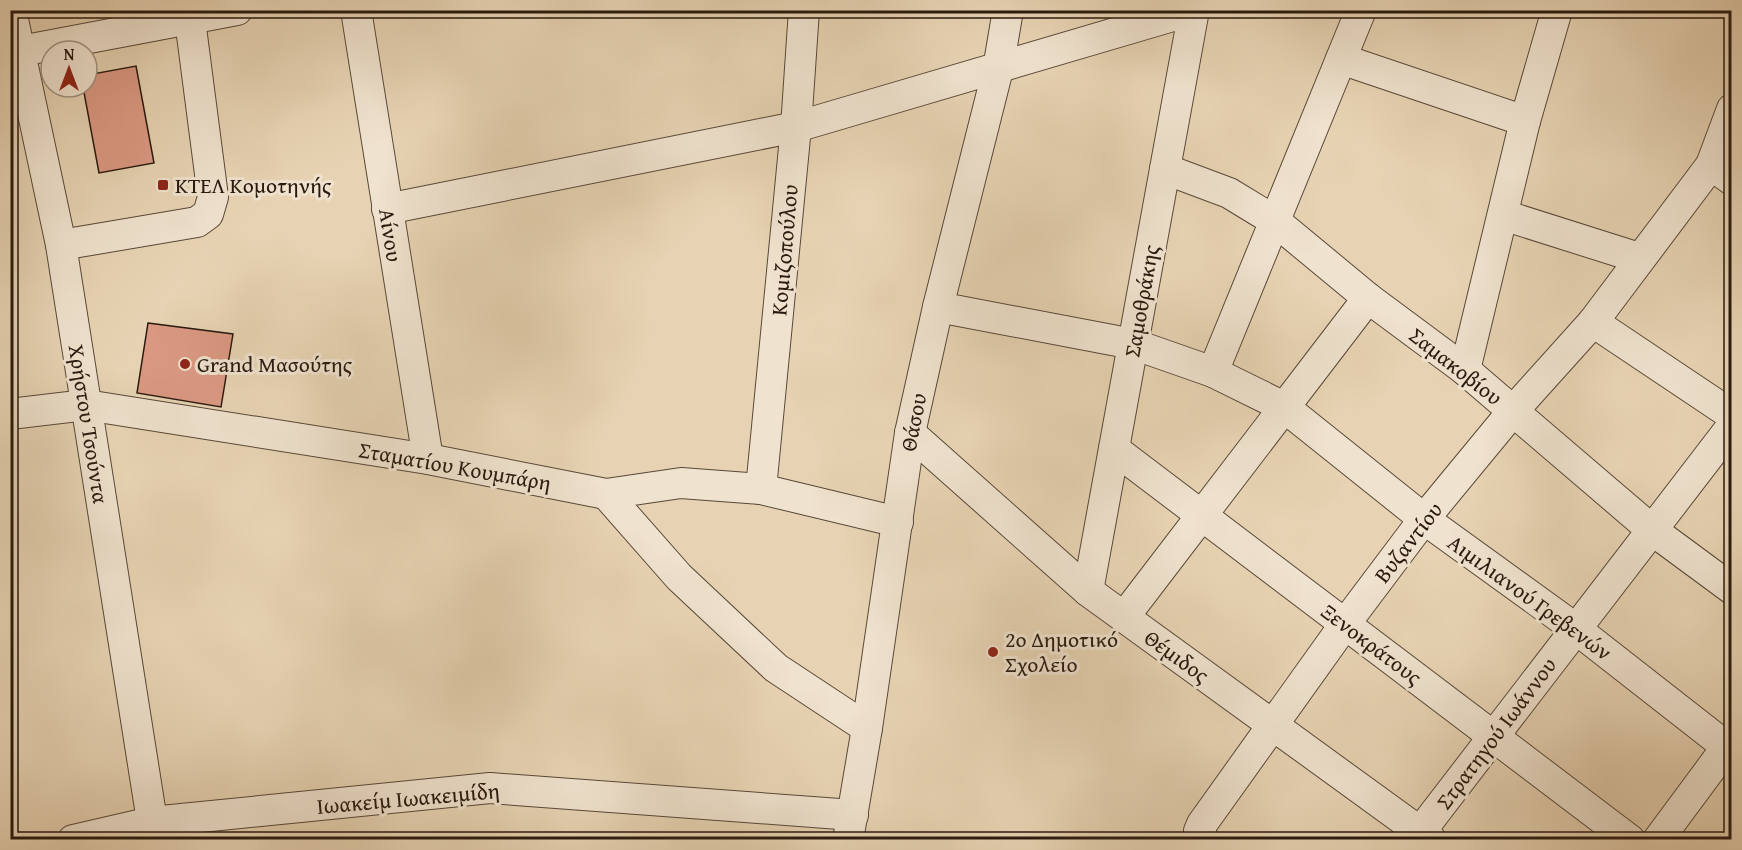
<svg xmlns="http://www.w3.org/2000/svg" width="1742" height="850" font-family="'Gentium Book Plus',serif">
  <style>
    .building { fill: #db9983; stroke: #291a0f; stroke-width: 1.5 }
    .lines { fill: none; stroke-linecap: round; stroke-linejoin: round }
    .minor-casing { stroke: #584838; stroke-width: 32 }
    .minor { stroke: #efe2ce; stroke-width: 30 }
    .poi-dot { fill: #8f2418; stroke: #efe2ce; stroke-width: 2 }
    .labels { text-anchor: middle; stroke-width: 6; stroke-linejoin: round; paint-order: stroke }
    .poi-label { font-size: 22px; fill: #291a0f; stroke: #efe2ce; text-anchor: start }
    .street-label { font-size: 22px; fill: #291a0f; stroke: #efe2ce }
  </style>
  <rect width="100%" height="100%" fill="#e7d3b3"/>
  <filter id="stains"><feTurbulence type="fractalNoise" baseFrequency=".00333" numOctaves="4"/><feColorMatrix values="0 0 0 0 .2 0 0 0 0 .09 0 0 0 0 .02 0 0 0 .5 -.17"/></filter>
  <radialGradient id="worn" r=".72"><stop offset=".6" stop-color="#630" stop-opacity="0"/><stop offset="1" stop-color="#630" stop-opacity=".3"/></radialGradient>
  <g class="building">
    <polygon points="136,66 154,163 99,173 83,87 87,87 87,75"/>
    <polygon points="148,323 233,334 221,407 137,393"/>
  </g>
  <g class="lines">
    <g class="minor-casing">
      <g id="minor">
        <polyline points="11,10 61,245 155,840"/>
        <polyline points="356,10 428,459"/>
        <polyline points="10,53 237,10"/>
        <polyline points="1341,59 1525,121"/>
        <polyline points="1711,165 1732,180"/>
        <polyline points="1165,169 1229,193 1275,221 1368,298 1465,370 1652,530 1732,589"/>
        <polyline points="387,209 796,127 1193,10"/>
        <polyline points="1503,215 1639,258"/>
        <polyline points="61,245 197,222 208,214 213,197 190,20"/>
        <polyline points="938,307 1133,344 1213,372 1284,407 1424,519 1576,629 1732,751"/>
        <polyline points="1593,322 1732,415"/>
        <polyline points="1465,370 1525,121 1557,10"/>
        <polyline points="1213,372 1361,10"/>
        <polyline points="10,414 86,405 428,459 606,494 681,483 761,489 898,522"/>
        <polyline points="910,433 1088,591 1431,840"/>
        <polyline points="1114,449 1630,840"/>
        <polyline points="761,489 796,127 804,10"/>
        <polyline points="606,494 679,577 776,668 867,728"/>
        <polyline points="1088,591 1194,10"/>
        <polyline points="1124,617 1368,298"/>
        <polyline points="73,840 151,822 490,788 853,815"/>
        <polyline points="848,840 867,728 910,433 938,307 998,69 1008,10"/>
        <polyline points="1204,840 1199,831 1202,824 1345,624 1424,519 1513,411 1593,322 1711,165 1732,109"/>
        <polyline points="1414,840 1732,426"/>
        <polyline points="1658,840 1732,740"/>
      </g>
    </g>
    <use href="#minor" class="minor"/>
  </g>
  <g class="poi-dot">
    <rect x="157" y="179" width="12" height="12" rx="3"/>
    <circle cx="185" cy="364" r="6"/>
    <circle cx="993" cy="652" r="6"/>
  </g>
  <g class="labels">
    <g class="poi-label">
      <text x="175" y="193">ΚΤΕΛ Κομοτηνής</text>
      <text x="197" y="372">Grand Μασούτης</text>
      <text x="1005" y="647">2ο Δημοτικό<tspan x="1005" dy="25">Σχολείο</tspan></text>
    </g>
    <g class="street-label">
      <text transform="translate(391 235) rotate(81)" y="8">Αίνου</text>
      <text transform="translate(784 250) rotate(-85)" y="8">Κομιζοπούλου</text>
      <text transform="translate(1141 301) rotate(-80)" y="8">Σαμοθράκης</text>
      <text transform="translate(1456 366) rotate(38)" y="8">Σαμακοβίου</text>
      <text transform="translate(913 422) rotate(-79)" y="8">Θάσου</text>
      <text transform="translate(89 424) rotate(81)" y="8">Χρήστου Τσούντα</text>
      <text transform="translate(455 466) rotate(10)" y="8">Σταματίου Κουμπάρη</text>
      <text transform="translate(1408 542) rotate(-52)" y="8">Βυζαντίου</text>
      <text transform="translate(1530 597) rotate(36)" y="8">Αιμιλιανού Γρεβενών</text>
      <text transform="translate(1372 644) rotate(37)" y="8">Ξενοκράτους</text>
      <text transform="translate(1177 656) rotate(36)" y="8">Θέμιδος</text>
      <text transform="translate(1496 733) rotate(-53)" y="8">Στρατηγού Ιωάννου</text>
      <text transform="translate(408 798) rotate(-5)" y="8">Ιωακείμ Ιωακειμίδη</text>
    </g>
  </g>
  <rect width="1742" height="850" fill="none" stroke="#e7d3b3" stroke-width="36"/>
  <rect x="12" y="12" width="1718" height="826" fill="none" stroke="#291a0f" stroke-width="3"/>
  <rect x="18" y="18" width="1706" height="814" fill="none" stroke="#291a0f" stroke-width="1.5"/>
  <g transform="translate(69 69)"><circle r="28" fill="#efe2ce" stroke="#a09282" stroke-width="1.5"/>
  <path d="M0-4.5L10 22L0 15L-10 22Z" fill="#8f2418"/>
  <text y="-9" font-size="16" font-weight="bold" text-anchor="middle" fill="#291a0f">N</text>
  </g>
  <rect width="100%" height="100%" filter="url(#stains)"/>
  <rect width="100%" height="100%" fill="url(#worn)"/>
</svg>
